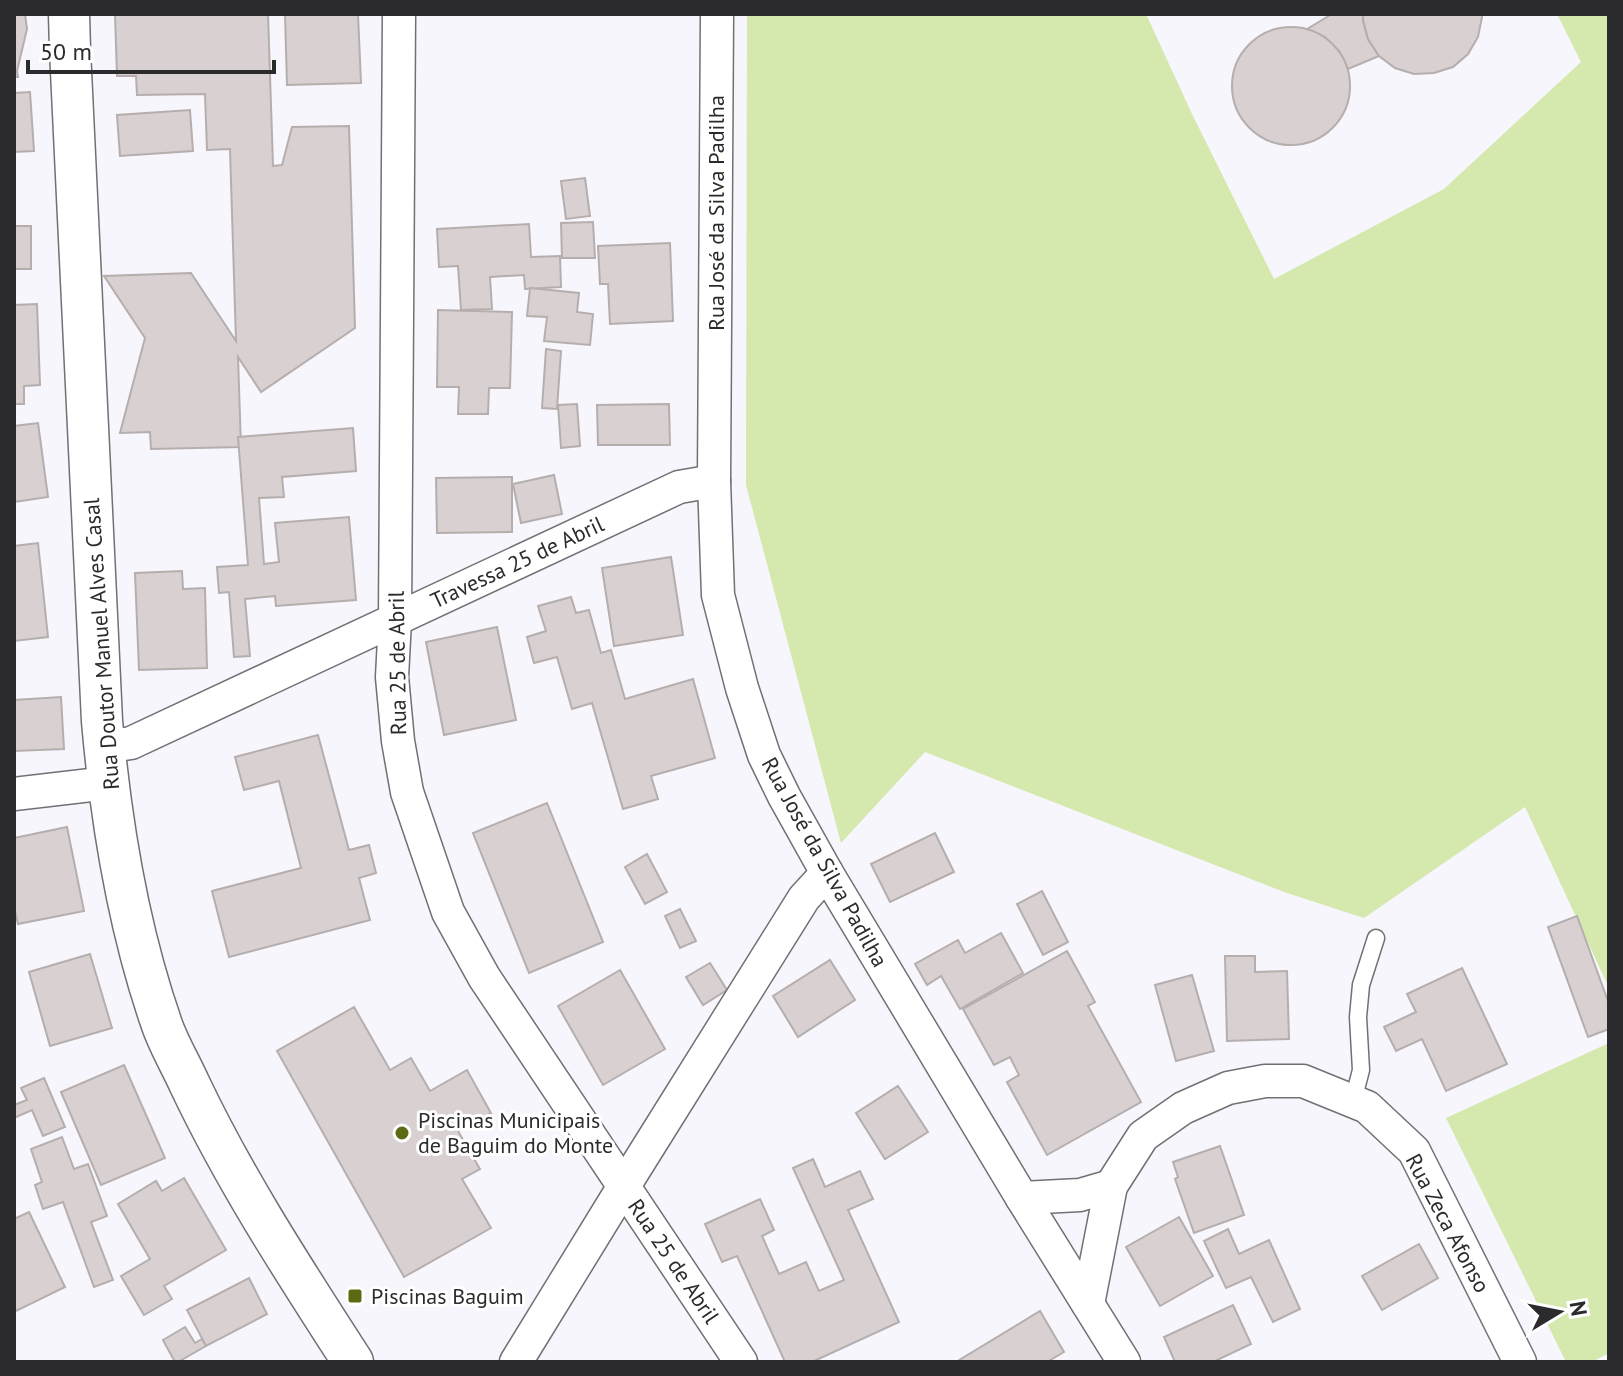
<svg xmlns="http://www.w3.org/2000/svg" width="1623" height="1376" font-family="'PT Sans',sans-serif">
  <style>
    .green { fill: #d5e8ad }
    .building { fill: #d9d1d1; stroke: #b5aead; stroke-width: 2 }
    .lines { fill: none; stroke-linecap: round; stroke-linejoin: round }
    .service-casing { stroke: #707075; stroke-width: 19 }
    .minor-casing { stroke: #707075; stroke-width: 35 }
    .tertiary-casing { stroke: #707075; stroke-width: 43 }
    .service { stroke: #fff; stroke-width: 16 }
    .minor { stroke: #fff; stroke-width: 32 }
    .tertiary { stroke: #fff; stroke-width: 40 }
    .poi-dot { fill: #5b6a13; stroke: #fff; stroke-width: 3 }
    .labels { text-anchor: middle; stroke-width: 6; stroke-linejoin: round; paint-order: stroke }
    .street-label { font-size: 22px; fill: #2b2b2d; stroke: #fff }
    .poi-label { font-size: 22px; fill: #2b2b2d; stroke: #fff; text-anchor: start }
  </style>
  <rect width="100%" height="100%" fill="#f6f6fc"/>
  <g class="green">
    <polygon points="747,14 1146,14 1192,114 1274,279 1444,189 1581,62 1557,14 1609,14 1609,988 1525,807 1364,918 1287,893 925,752 841,843 746,485"/>
    <polygon points="1609,1043 1609,1353 1592,1362 1566,1362 1446,1118"/>
  </g>
  <g class="building">
    <polygon points="14,14 25,14 27,29 17,71 18,77 14,77"/>
    <polygon points="115,14 268,14 273,166 282,165 292,127 349,126 355,328 261,392 238,357 241,447 151,449 150,432 120,433 145,338 104,276 191,273 236,341 230,149 207,150 205,94 137,95 136,76 117,76"/>
    <polygon points="285,14 358,14 361,83 287,85"/>
    <polygon points="1332,14 1363,14 1363,20 1368,39 1379,56 1348,69 1339,51 1325,37 1307,29"/>
    <polygon points="1363,14 1482,14 1482,17 1478,37 1468,54 1453,67 1434,73 1414,74 1395,68 1379,56 1368,39 1363,20"/>
    <circle cx="1291" cy="86" r="59"/>
    <polygon points="30,92 34,151 14,152 14,93"/>
    <polygon points="190,110 193,151 120,156 117,115"/>
    <polygon points="585,178 590,216 566,219 561,181"/>
    <polygon points="593,222 595,258 562,258 561,223"/>
    <polygon points="529,224 531,257 560,256 561,287 525,289 524,275 490,277 492,309 461,310 458,266 439,267 437,229"/>
    <rect x="14" y="226" width="17" height="43"/>
    <polygon points="670,243 673,321 610,324 608,284 600,284 598,246"/>
    <polygon points="530,288 579,293 577,312 593,314 590,345 544,341 547,317 527,316"/>
    <polygon points="37,304 40,385 24,386 24,404 14,404 14,305"/>
    <polygon points="438,310 512,312 510,388 489,388 488,414 458,414 459,387 437,387"/>
    <polygon points="546,349 561,351 557,409 542,408"/>
    <polygon points="577,404 580,446 561,448 558,405"/>
    <polygon points="669,404 670,445 598,445 597,405"/>
    <polygon points="38,423 48,497 14,502 14,426"/>
    <polygon points="353,428 356,471 282,477 284,497 259,498 264,564 279,562 275,523 349,517 356,600 276,606 275,596 245,599 250,656 234,657 229,592 219,593 217,567 248,565 238,437"/>
    <polygon points="554,475 562,514 521,523 513,484"/>
    <polygon points="512,477 512,532 437,533 436,478"/>
    <polygon points="38,543 48,637 14,641 14,546"/>
    <polygon points="671,557 683,635 614,646 602,568"/>
    <polygon points="182,571 183,589 205,588 207,668 139,670 135,573"/>
    <polygon points="571,597 576,613 589,610 601,653 611,650 625,699 693,679 715,758 651,776 658,799 623,809 592,703 572,709 557,657 534,663 527,637 546,631 538,606"/>
    <polygon points="497,627 516,720 444,735 426,642"/>
    <polygon points="61,697 64,749 14,751 14,700"/>
    <polygon points="318,735 349,850 369,845 376,873 359,878 370,920 229,957 212,891 301,868 279,781 244,790 235,757"/>
    <polygon points="547,803 603,942 529,973 473,833"/>
    <polygon points="67,827 84,911 18,924 14,907 14,838"/>
    <polygon points="935,833 954,872 890,902 871,864"/>
    <polygon points="647,854 667,892 645,904 625,867"/>
    <polygon points="1042,891 1068,942 1043,955 1017,904"/>
    <polygon points="680,909 696,941 680,948 665,916"/>
    <polygon points="1577,916 1609,1004 1609,1029 1588,1037 1548,927"/>
    <polygon points="1001,933 1023,973 960,1009 941,976 927,985 915,964 958,940 965,953"/>
    <polygon points="1067,951 1095,1002 1088,1006 1141,1102 1047,1155 1007,1082 1019,1075 1010,1057 994,1065 963,1009"/>
    <polygon points="90,954 112,1028 50,1046 29,972"/>
    <polygon points="1225,956 1255,956 1255,972 1287,971 1289,1039 1227,1041"/>
    <polygon points="830,960 855,1000 798,1037 773,996"/>
    <polygon points="710,963 727,990 703,1005 686,977"/>
    <polygon points="1462,968 1507,1064 1446,1091 1422,1039 1396,1051 1384,1027 1416,1012 1407,994"/>
    <polygon points="620,970 665,1049 603,1085 558,1006"/>
    <polygon points="1192,975 1214,1051 1176,1061 1155,985"/>
    <polygon points="354,1007 390,1070 411,1058 430,1091 467,1070 491,1113 458,1131 480,1169 462,1179 491,1228 404,1277 277,1051"/>
    <polygon points="124,1065 165,1158 101,1185 61,1092"/>
    <polygon points="44,1078 65,1127 43,1136 32,1110 14,1118 14,1105 27,1100 21,1088"/>
    <polygon points="898,1086 928,1132 885,1159 856,1113"/>
    <polygon points="62,1137 74,1169 88,1164 107,1216 91,1222 113,1280 94,1287 63,1202 43,1209 35,1185 42,1182 31,1149"/>
    <polygon points="1220,1146 1244,1215 1194,1233 1175,1179 1178,1177 1173,1162"/>
    <polygon points="813,1159 825,1187 860,1171 873,1199 848,1210 899,1322 812,1362 785,1362 737,1256 722,1262 705,1224 760,1199 774,1230 762,1236 779,1274 806,1262 819,1291 844,1280 793,1168"/>
    <polygon points="184,1178 226,1250 164,1286 172,1299 144,1315 121,1276 150,1259 118,1204 156,1181 162,1191"/>
    <polygon points="29,1212 65,1287 14,1312 14,1219"/>
    <polygon points="1179,1217 1213,1276 1160,1306 1126,1247"/>
    <polygon points="1228,1229 1239,1254 1269,1240 1300,1309 1273,1322 1251,1277 1226,1288 1204,1241"/>
    <polygon points="1419,1244 1438,1278 1382,1310 1362,1276"/>
    <polygon points="249,1278 267,1314 206,1346 187,1310"/>
    <polygon points="1233,1305 1251,1344 1213,1362 1175,1362 1164,1337"/>
    <polygon points="1040,1311 1064,1352 1047,1362 956,1362"/>
    <polygon points="185,1327 195,1343 202,1339 206,1346 178,1362 175,1362 163,1340"/>
  </g>
  <g class="lines">
    <g class="service-casing">
      <polyline id="service" points="1353,1101 1361,1070 1358,1017 1361,985 1376,938"/>
    </g>
    <g class="minor-casing">
      <g id="minor">
        <polyline points="399,14 395,620 392,677 398,741 407,792 448,912 484,977 741,1362"/>
        <polyline points="717,14 714,481 718,595 742,688 764,755 784,796 827,873 1022,1198 1124,1362"/>
        <polyline points="104,747 131,743 679,487 714,481"/>
        <polyline points="14,794 108,783"/>
        <polyline points="1022,1198 1080,1195 1111,1186"/>
        <polyline points="1088,1304 1111,1186 1143,1136 1183,1108 1228,1088 1265,1081 1303,1081 1367,1107 1414,1151 1520,1362"/>
        <polyline points="516,1362 624,1186 804,898 827,873"/>
      </g>
    </g>
    <g class="tertiary-casing">
      <path id="tertiary" d="M69 14 70 50 102 721C111 823 128 928 162 1025 169 1045 181 1065 190 1085 236 1182 295 1272 353 1362"/>
    </g>
    <use href="#service" class="service"/>
    <use href="#minor" class="minor"/>
    <use href="#tertiary" class="tertiary"/>
  </g>
  <g class="poi-dot">
    <circle cx="402" cy="1133" r="8"/>
    <rect x="347" y="1288" width="16" height="16" rx="4"/>
  </g>
  <g class="labels">
    <g class="street-label">
      <text transform="translate(716 213) rotate(-90)" y="8">Rua José da Silva Padilha</text>
      <text transform="translate(517 562) rotate(-25)" y="8">Travessa 25 de Abril</text>
      <text transform="translate(101 644) rotate(-94)" y="8">Rua Doutor Manuel Alves Casal</text>
      <text transform="translate(397 663) rotate(-91)" y="8">Rua 25 de Abril</text>
      <text transform="translate(825 862) rotate(61)" y="8">Rua José da Silva Padilha</text>
      <text transform="translate(1448 1223) rotate(62)" y="8">Rua Zeca Afonso</text>
      <text transform="translate(674 1261) rotate(56)" y="8">Rua 25 de Abril</text>
    </g>
    <g class="poi-label">
      <text x="418" y="1128">Piscinas Municipais<tspan x="418" dy="25">de Baguim do Monte</tspan></text>
      <text x="371" y="1304">Piscinas Baguim</text>
    </g>
  </g>
  <rect width="1623" height="1376" fill="none" stroke="#2b2b2d" stroke-width="32"/>
  <g transform="translate(1559 1312) rotate(80)" stroke="#ffffff" stroke-width="6" paint-order="stroke">
  <path d="M0-6L14 30L0 20L-14 30Z" fill="#2b2b2d"/>
  <text y="-12" font-size="22" font-weight="bold" text-anchor="middle" fill="#2b2b2d">N</text>
  </g>
  <path d="M28 60v12h246v-12" fill="none" stroke="#2b2b2d" stroke-width="4"/>
  <text x="40" y="60" font-size="24" fill="#2b2b2d" stroke="#ffffff" stroke-width="6" paint-order="stroke">50 m</text>
</svg>
